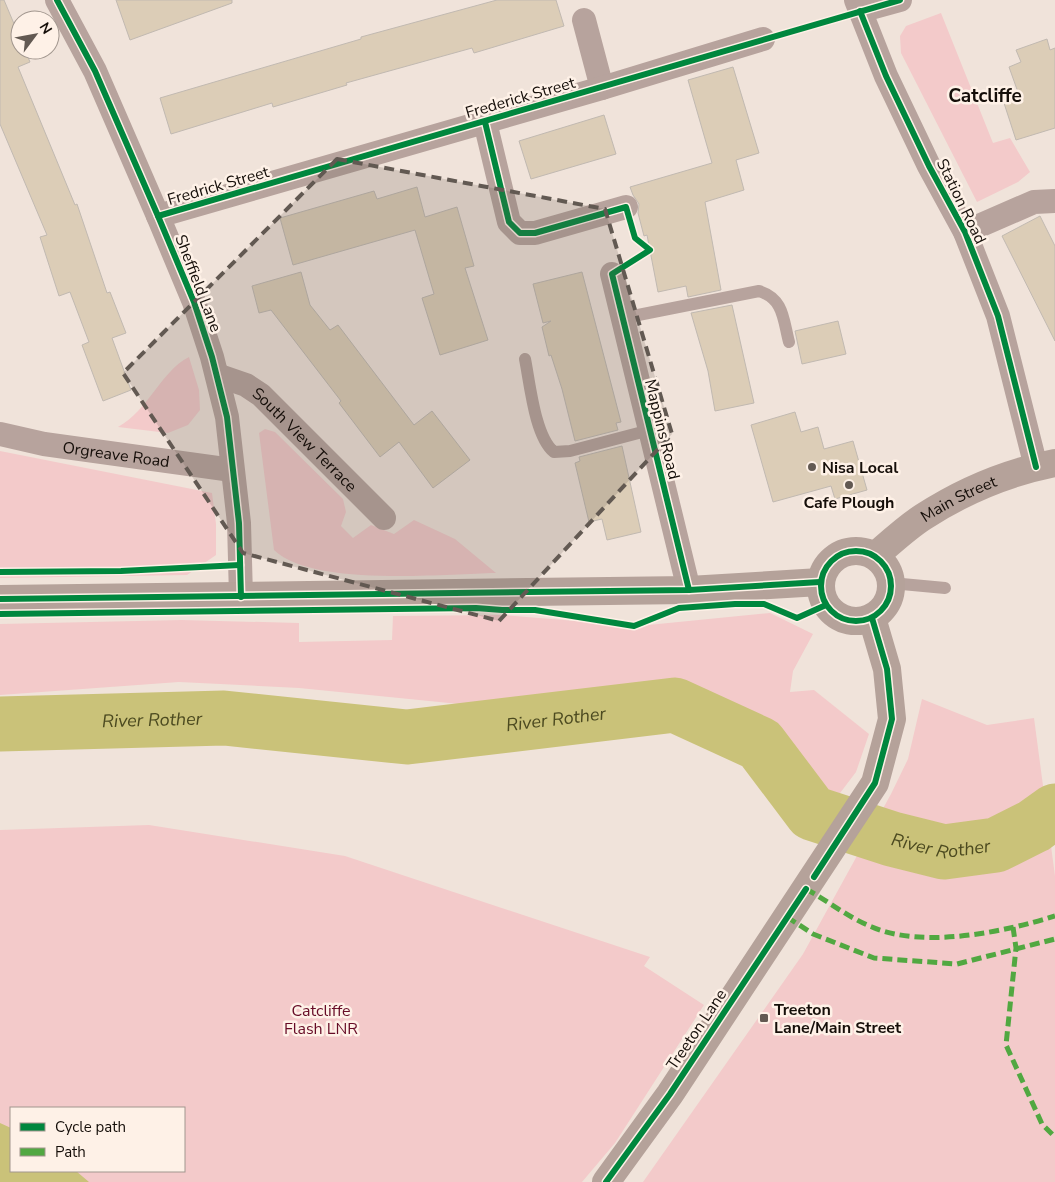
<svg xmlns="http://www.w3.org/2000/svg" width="1055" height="1182" font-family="'Nunito Sans',sans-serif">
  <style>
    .green { fill: #f3caca; fill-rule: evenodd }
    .water { fill: #cac279 }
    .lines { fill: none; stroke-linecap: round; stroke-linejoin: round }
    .river { stroke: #cac279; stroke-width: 55 }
    .building { fill: #dccdb7; stroke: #c1b9b1 }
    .service { stroke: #b7a39d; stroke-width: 12 }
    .minor { stroke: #b7a39d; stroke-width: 24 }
    .secondary { stroke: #b5a29a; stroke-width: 28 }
    .quiet { stroke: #51a841; stroke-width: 5; stroke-dasharray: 10 5; stroke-linecap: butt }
    .cycleway-casing { stroke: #fef1e7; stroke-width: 9 }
    .cycleway { stroke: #00873e; stroke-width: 6 }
    .marked { fill: #625952; fill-opacity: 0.2; stroke: #625952; stroke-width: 4; stroke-dasharray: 10 6; stroke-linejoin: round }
    .poi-dot { fill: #625952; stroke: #fef1e7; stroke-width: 2 }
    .labels { text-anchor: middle; stroke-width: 5; stroke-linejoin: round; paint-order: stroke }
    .street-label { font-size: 16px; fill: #150e09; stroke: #fef1e7 }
    .poi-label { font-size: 16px; font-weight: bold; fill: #150e09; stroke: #fef1e7; text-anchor: start }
    .park-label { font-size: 16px; fill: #660b26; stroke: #fef1e7 }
    .water-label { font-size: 18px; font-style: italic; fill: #4c4a20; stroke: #fef1e7 }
    .quarter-label { font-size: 19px; font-weight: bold; fill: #150e09; stroke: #fef1e7 }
  </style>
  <rect width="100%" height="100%" fill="#f0e3da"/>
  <g class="green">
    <polygon points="941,13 993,143 1010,138 1030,172 1018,182 977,202 901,53 900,36 906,26"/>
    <path d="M189 357 199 390 200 410 188 425 168 433 118 427C149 410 160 372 189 357Z"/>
    <path d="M265 429 275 432 343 499 346 512 341 526 353 538 371 525 394 534 414 520 455 539 496 573C442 574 312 587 274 550L259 433Z"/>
    <polygon points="0,451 212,493 216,524 216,555 187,575 0,578"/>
    <polygon points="770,613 813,634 793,671 790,692 814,690 869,734 856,772 834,801 781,741 756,721 678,691 469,705 299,688 179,682 0,695 0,624 182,620 299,623 299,642 392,640 393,616 503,615 638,626"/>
    <polygon points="922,699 987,725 1034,718 1055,876 1055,1182 643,1182 803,954 891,794 908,759"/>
    <path d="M149 825 345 856 650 957 644 966 704 1005 615 1143 582 1182H0V830ZM11 1108H184V1171H11Z"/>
  </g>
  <polygon class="water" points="0,1123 11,1128 11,1171 76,1171 89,1182 0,1182"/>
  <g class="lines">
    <path class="river" id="s1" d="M0 724 224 718 407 737 675 705 760 744 812 813 892 839 944 852 996 845 1034 826 1055 811"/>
  </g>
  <g class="building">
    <polygon points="0,0 4,0 20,38 20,50 25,50 30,62 18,67 75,205 77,204 107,293 110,292 126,333 112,338 131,390 103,401 82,345 89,342 70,292 59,296 40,237 47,235 0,124"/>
    <polygon points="116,0 232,0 232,3 130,40"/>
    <polygon points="497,0 556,0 564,26 474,53 472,48 346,83 347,85 273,107 272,103 171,134 160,98 361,39 361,37"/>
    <polygon points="1047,39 1050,50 1055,48 1055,128 1016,140 1003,100 1019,95 1009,67 1021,62 1016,50"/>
    <polygon points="733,67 759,153 736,160 744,190 705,202 721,290 688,297 686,286 658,292 647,235 644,236 638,213 639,204 633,195 630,187 712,163 688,80"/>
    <polygon points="604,115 616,154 531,179 519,141"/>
    <polygon points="417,187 425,217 457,207 474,266 465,268 488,340 440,355 422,298 434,294 415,230 293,265 280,218 374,191 377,199"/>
    <polygon points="1040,216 1055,246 1055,341 1002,236"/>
    <polygon points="301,272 310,305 330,330 338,325 414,425 432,411 470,460 433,488 399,442 380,457 339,403 341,401 271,310 259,313 252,286"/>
    <polygon points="582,272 621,422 616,423 618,430 575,441 562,389 551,355 549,356 542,327 551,321 543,323 533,284"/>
    <polygon points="732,305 754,403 715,411 708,371 691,313"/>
    <polygon points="838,321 846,354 802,364 795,331"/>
    <polygon points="795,412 801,432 818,427 824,449 853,441 867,490 835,499 831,486 773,502 751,425"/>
    <polygon points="622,446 641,532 607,540 602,519 589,522 575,463 580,461 579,457"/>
  </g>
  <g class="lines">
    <g class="service">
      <path d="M623 318 759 291C784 299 783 319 789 342"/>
      <path d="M525 359C530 384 535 437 554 452L570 451 650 430"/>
      <polyline points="891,583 945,588"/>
    </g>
    <g class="minor">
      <polyline points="57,0 95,71 158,216 194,302 212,357 227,417 239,523 241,597"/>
      <polyline points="856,0 886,76 929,166 965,232 998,316 1036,467"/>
      <polyline points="860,11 900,0"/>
      <polyline points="584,20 602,88"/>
      <polyline points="485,122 509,222 520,233 535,233 626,207"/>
      <polyline points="158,216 602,88 763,39"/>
      <polyline points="965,232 1034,202 1055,201"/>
      <polyline points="612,274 689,590"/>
      <path id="s2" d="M217 375 246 385 261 395 384 518"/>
      <path id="s3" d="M0 434 44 444 232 470"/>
    </g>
    <g class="secondary">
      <circle cx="856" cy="586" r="35"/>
      <path id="s4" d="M875 556C890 543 906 528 923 517 963 491 1009 472 1055 463"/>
      <polyline points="0,599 689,590 820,582"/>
      <polyline points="606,1182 670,1094 875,783 892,719 887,669 872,618"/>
    </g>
    <g class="quiet">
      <path d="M806 889C828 901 849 918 872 927 923 949 1004 932 1055 916"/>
      <polyline points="787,917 813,934 874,958 957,964 1055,939"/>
      <polyline points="1013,927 1016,948 1006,1045 1042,1124 1055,1137"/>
    </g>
    <g class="cycleway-casing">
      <g id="cycleway">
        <polyline points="57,0 95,71 158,216 194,302 212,357 227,417 239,523 241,597"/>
        <polyline points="860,11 886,76 929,166 965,232 998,316 1036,467"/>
        <polyline points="485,122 509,222 520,233 535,233 626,207 635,238 650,250 612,274 689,590"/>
        <polyline points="158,216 900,0"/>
        <circle cx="856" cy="586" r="35"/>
        <polyline points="0,572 121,571 240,565"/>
        <polyline points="0,599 689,590 820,582"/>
        <polyline points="0,614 476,608 502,610 535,610 634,626 679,608 735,604 764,604 797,618 826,605"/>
        <polyline points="814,877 875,783 892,719 887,669 872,618"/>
        <polyline points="606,1182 670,1094 806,889"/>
      </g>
    </g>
    <use href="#cycleway" class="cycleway"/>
  </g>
  <path class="marked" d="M337 159 605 209 672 434 499 621 243 553 123 373Z"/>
  <g class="poi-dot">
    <circle cx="812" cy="467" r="5"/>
    <circle cx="849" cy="485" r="5"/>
    <rect x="759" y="1013" width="10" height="10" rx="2.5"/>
  </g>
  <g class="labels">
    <g class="street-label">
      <text transform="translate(520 97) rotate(-16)" y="6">Frederick Street</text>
      <text transform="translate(218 185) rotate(-16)" y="6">Fredrick Street</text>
      <text transform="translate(962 201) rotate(64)" y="6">Station Road</text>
      <text transform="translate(199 283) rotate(69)" y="6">Sheffield Lane</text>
      <text transform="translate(663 429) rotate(76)" y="6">Mappins Road</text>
      <text dy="6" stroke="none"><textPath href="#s2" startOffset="111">South View Terrace</textPath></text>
      <text dy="6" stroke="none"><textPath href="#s3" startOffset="118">Orgreave Road</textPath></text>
      <text dy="6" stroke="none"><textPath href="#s4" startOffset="102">Main Street</textPath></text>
      <text transform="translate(696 1029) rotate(-56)" y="6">Treeton Lane</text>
    </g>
    <g class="poi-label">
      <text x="822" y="473">Nisa Local</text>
      <text x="849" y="508" text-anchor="middle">Cafe Plough</text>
      <text x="774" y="1015">Treeton<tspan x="774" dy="18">Lane/Main Street</tspan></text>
    </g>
    <g class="park-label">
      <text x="321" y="1016">Catcliffe<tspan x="321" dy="18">Flash LNR</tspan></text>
    </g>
    <g class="water-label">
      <text dy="6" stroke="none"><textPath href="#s1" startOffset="558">River Rother</textPath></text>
      <text dy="6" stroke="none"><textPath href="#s1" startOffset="152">River Rother</textPath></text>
      <text dy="6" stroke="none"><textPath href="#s1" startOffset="992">River Rother</textPath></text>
    </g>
    <g class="quarter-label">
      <text x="985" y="102">Catcliffe</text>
    </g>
  </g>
  <rect x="10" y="1107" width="175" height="65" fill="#fef1e7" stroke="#a1968e"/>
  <rect x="20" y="1123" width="25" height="8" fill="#00873e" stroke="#a1968e"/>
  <text x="55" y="1132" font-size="15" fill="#150e09">Cycle path</text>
  <rect x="20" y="1148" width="25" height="8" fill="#51a841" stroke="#a1968e"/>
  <text x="55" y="1157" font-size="15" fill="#150e09">Path</text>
  <g transform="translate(35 35) rotate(58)"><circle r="24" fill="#fef1e7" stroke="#a1968e"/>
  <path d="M0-4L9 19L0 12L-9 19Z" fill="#625952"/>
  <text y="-8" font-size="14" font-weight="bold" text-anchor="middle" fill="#150e09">N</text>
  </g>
</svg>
